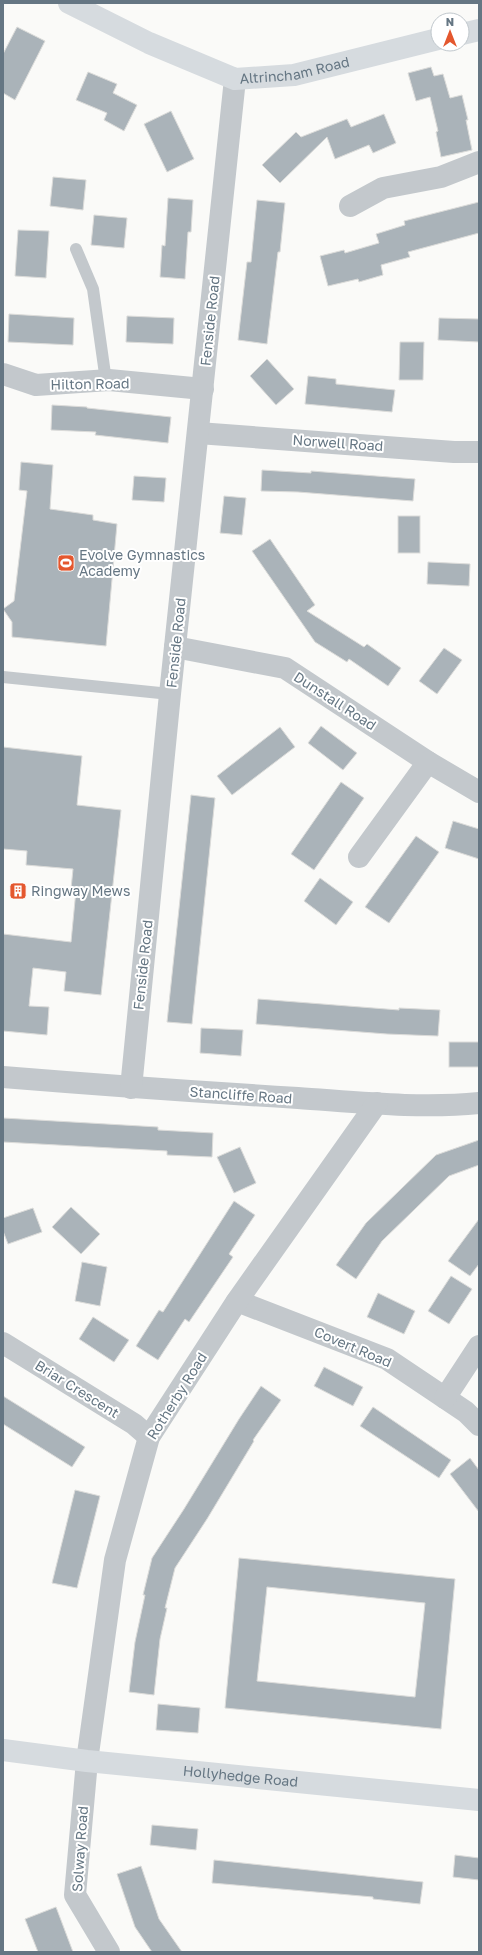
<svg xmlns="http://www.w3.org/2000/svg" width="482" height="1955" font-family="'Golos Text',sans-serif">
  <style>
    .building { fill: #aab3b9; stroke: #dcdcda; fill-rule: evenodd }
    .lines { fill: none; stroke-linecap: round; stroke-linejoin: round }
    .lane { stroke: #c3c8cc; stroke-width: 12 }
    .street { stroke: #c3c8cc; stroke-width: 22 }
    .secondary { stroke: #d6dbdf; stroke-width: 22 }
    .primary { stroke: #d6dbdf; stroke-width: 22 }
    .labels { text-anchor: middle; stroke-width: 4; stroke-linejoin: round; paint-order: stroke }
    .street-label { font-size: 14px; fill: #657683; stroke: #fff }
    .poi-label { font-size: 14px; fill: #657683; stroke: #fff; text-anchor: start }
  </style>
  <rect width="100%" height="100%" fill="#fafaf8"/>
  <g class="building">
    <polygon points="17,27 45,41 15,100 3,93 3,54"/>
    <polygon points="431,67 434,76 443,74 450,98 462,95 468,120 466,120 472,150 441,157 436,132 438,131 430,97 416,101 408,73"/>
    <polygon points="88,72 117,84 113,93 137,105 124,131 104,120 107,113 76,100"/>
    <polygon points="171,111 194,159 167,172 144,124"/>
    <polygon points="384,114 396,143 373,153 369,145 335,159 327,137 280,183 262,165 296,132 301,137 347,119 351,127"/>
    <polygon points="53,177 86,180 83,210 50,206"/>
    <polygon points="168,198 193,200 191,232 188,232 185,279 160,277 162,245 165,246"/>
    <polygon points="257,200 285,203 280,252 278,252 267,344 238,340 247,262 251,262"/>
    <polygon points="479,202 479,233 408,252 410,257 381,265 383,275 359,282 358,279 328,286 320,256 344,250 345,253 379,243 376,234 405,225 404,221"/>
    <polygon points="94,215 127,218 124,248 91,245"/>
    <polygon points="18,230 49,231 46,278 15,276"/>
    <polygon points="9,314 74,318 73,345 8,342"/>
    <polygon points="127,316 174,318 173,344 126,342"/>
    <polygon points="439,318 479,319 479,342 438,340"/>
    <polygon points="400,342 424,342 423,380 399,380"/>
    <polygon points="267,359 294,389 276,405 250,376"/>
    <polygon points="308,376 336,379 336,384 395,390 392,412 305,404"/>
    <polygon points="52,405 87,407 87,408 171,417 168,443 95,435 96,432 51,430"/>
    <polygon points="21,462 53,465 50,509 93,515 93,520 117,524 106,646 12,637 12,622 3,609 14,601 27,491 19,490"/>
    <polygon points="262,470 311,473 311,471 415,479 413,501 298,492 261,491"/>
    <polygon points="134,476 166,478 164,502 132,500"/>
    <polygon points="224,496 246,498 242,535 220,533"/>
    <rect x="398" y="516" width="22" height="37"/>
    <polygon points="270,539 315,605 307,611 364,647 367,644 401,668 388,686 349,659 347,662 315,642 252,551"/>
    <polygon points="428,562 470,564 469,586 427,584"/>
    <polygon points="444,648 462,660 437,694 419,681"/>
    <polygon points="321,726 357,753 343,770 308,743"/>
    <polygon points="280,727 295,747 232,795 217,776"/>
    <polygon points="3,747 82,756 77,805 121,810 101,995 64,991 66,972 33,968 29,1006 49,1007 47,1035 3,1031 3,934 71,942 76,890 71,889 73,869 26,865 27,851 3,849"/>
    <polygon points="341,782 364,798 314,870 291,854"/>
    <polygon points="191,795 215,798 192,1024 167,1022"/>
    <polygon points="453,821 479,829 479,859 445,848"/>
    <polygon points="416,836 439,852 389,923 365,907"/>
    <polygon points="320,878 353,902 336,925 304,901"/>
    <polygon points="258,999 399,1010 399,1008 440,1010 438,1036 387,1034 256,1024"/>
    <polygon points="201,1028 243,1030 241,1056 200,1053"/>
    <rect x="449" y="1042" width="30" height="25"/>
    <polygon points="3,1118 158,1127 158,1130 213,1133 212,1157 167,1155 167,1151 3,1142"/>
    <polygon points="479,1140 479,1165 449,1176 382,1241 356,1279 336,1265 366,1223 436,1155"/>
    <polygon points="240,1147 256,1183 234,1193 217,1157"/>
    <polygon points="234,1201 255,1215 229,1254 233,1257 189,1322 185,1319 158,1360 136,1346 159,1310 163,1312"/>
    <polygon points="71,1207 100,1234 81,1254 52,1227"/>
    <polygon points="33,1208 42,1232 8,1244 3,1231 3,1218"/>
    <polygon points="479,1219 479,1264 470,1276 448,1261"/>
    <polygon points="82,1262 107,1267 100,1306 75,1301"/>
    <polygon points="451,1276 472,1289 449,1324 428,1311"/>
    <polygon points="378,1293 415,1311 404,1334 367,1317"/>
    <polygon points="93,1317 129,1340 114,1362 79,1339"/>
    <polygon points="324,1367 363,1387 353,1406 314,1386"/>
    <polygon points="261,1386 281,1400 253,1440 254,1441 207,1519 175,1568 165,1608 167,1608 160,1639 154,1695 129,1692 135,1642 145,1595 143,1595 152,1558 184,1509 239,1419"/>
    <polygon points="3,1396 85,1447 72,1467 3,1424"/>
    <polygon points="373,1407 451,1460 439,1478 360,1426"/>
    <polygon points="470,1458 479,1470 479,1512 450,1474"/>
    <polygon points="75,1490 100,1496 77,1588 52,1583"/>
    <path d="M239 1558 455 1579 441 1729 225 1708ZM267 1587 425 1603 415 1697 257 1681Z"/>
    <polygon points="158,1704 200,1708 198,1733 156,1730"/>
    <polygon points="152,1825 198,1829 196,1850 150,1845"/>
    <polygon points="455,1855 479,1858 479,1880 453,1877"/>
    <polygon points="214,1860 423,1882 420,1904 373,1899 373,1897 212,1883"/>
    <polygon points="141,1866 159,1919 182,1952 152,1952 135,1927 117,1874"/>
    <polygon points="56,1907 73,1952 38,1952 25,1919"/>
  </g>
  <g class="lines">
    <g class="lane">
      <polyline points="76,249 93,289 106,381"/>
      <polyline points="3,677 170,694"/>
    </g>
    <g class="street">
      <polyline points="350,206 383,188 441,177 479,162"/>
      <polyline points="3,374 36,385 109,380 203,389"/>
      <polyline points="198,433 454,452 479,452"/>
      <polyline points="175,647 285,668 428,762 479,792"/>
      <polyline points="359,857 428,762"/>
      <path d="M3 1077C101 1085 200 1092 298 1098 357 1102 420 1109 479 1103"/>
      <polyline points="131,1088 170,694 235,79"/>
      <polyline points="237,1301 387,1359 466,1412 479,1425"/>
      <polyline points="3,1343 134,1424 149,1437"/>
      <polyline points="445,1398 479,1346"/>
      <polyline points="109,1952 75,1895 87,1761 115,1560 149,1437 237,1301 377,1103"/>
    </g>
    <path class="secondary" id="s1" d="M3 1750 87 1761 479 1800"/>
    <g class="primary">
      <path id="s2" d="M69 3 149 43 235 79 294 75 438 39"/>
      <polyline points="462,34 479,30"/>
    </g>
  </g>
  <defs>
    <g id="stadium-square" transform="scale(0.9)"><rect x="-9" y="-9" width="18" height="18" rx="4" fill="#e4572e" stroke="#fff"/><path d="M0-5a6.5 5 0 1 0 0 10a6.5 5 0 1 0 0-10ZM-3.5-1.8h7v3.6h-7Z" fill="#fff"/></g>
    <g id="building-square" transform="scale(0.9)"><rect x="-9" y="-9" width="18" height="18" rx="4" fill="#e4572e" stroke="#fff"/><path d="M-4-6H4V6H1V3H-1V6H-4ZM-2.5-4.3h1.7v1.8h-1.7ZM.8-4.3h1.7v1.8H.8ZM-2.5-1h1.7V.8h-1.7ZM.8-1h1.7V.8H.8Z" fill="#fff"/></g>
  </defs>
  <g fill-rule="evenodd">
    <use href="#stadium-square" x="66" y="563"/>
    <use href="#building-square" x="18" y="891"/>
  </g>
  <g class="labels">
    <g class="street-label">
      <text dy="5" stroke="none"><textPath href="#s2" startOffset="243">Altrincham Road</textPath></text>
      <text transform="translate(210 321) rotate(-84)" y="5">Fenside Road</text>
      <text transform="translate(90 384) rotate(-1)" y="5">Hilton Road</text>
      <text transform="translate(338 443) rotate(4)" y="5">Norwell Road</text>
      <text transform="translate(176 643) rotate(-84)" y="5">Fenside Road</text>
      <text transform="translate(335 701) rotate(33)" y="5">Dunstall Road</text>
      <text transform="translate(143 965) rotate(-84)" y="5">Fenside Road</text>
      <text transform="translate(241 1095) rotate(4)" y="5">Stancliffe Road</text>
      <text transform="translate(353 1347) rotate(23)" y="5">Covert Road</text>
      <text transform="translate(77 1389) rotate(32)" y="5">Briar Crescent</text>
      <text transform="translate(177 1396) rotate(-58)" y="5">Rotherby Road</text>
      <text dy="5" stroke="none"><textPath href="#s1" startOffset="239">Hollyhedge Road</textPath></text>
      <text transform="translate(80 1849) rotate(-86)" y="5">Solway Road</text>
    </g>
    <g class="poi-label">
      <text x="79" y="560">Evolve Gymnastics<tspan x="79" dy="16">Academy</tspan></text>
      <text x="31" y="896">Ringway Mews</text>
    </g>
  </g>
  <rect width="482" height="1955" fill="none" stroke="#657683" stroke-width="8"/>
  <g transform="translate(450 32)"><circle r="19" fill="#ffffff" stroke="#c1c8cd"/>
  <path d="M0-3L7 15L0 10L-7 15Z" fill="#e4572e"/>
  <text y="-6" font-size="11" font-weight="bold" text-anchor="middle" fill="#657683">N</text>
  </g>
</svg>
